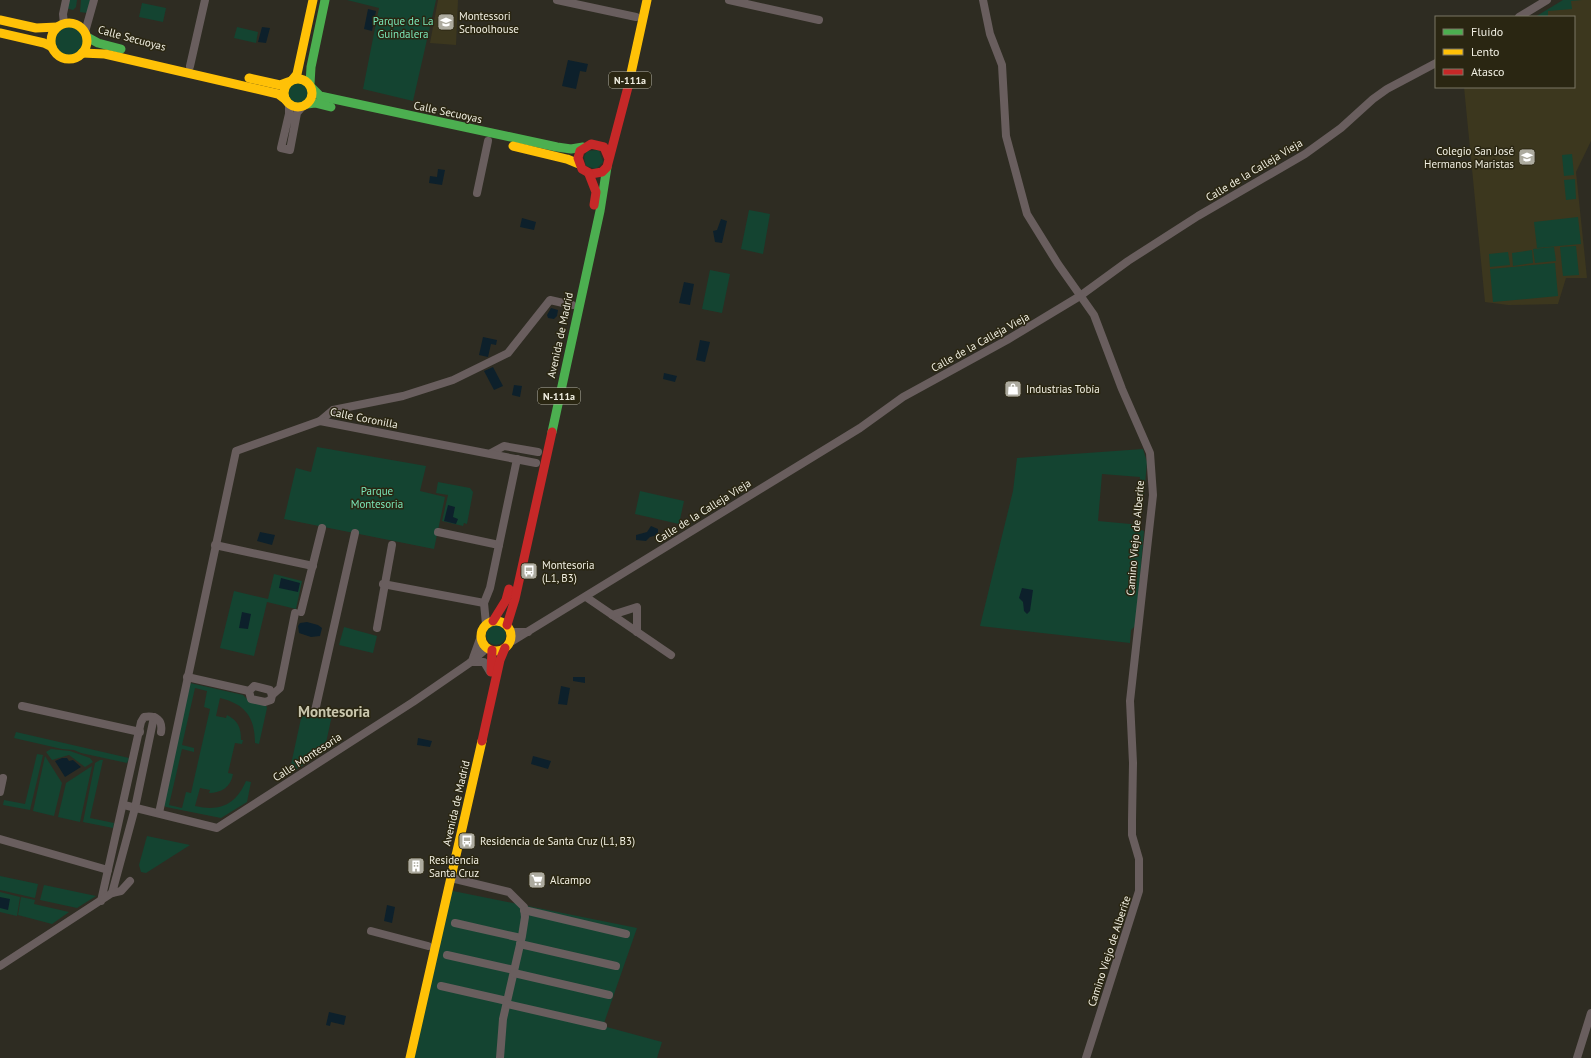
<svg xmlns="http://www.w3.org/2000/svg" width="1591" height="1058" font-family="'PT Sans',sans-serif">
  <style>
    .built { fill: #3c371e }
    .green { fill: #144431; fill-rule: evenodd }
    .water { fill: #0d202b }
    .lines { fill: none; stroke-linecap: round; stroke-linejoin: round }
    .street { stroke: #695e5e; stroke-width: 8 }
    .fast { stroke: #4caf50; stroke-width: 9 }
    .slow { stroke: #ffc107; stroke-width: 9 }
    .jam { stroke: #c62828; stroke-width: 9 }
    .labels { text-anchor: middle; stroke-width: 3; stroke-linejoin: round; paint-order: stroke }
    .shield { fill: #2a2612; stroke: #b5b3a4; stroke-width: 1 }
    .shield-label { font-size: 10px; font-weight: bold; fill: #f1efe2 }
    .poi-label { font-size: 11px; fill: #f1efe2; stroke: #2a2612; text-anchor: start }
    .park-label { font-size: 11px; fill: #7ae8b9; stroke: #2a2612 }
    .street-label { font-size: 11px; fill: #f1efe2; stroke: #2a2612 }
    .district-label { font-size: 15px; font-weight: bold; fill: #c9c6ad; stroke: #2a2612 }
  </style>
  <rect width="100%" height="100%" fill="#2e2c22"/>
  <g class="built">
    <polygon points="438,0 458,0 456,45 430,43"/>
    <polygon points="1564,0 1591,0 1591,141 1576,172 1587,278 1566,278 1558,304 1508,305 1485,302 1464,87 1574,87 1574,17 1537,17"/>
  </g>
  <g class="green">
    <polygon points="68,0 77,0 76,7 73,10 66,8"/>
    <polygon points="81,0 90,0 87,13 80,12"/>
    <polygon points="347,0 436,0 413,101 363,89 379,8"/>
    <polygon points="1563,0 1582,0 1571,1 1572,9 1548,11 1548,17 1535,17"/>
    <polygon points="142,3 166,8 163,22 139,17"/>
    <circle cx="69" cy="41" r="16"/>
    <polygon points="237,27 258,32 256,43 234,38"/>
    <circle cx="298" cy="93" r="12"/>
    <polygon points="599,150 603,162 596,169 586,166 584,157 587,151"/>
    <polygon points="1572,154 1574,175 1564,176 1562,155"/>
    <polygon points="1575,179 1576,199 1566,200 1564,180"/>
    <polygon points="749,210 770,214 763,254 741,249"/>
    <polygon points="1578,217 1581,244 1537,248 1534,222"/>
    <polygon points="1576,246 1579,275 1563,276 1560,247"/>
    <polygon points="1554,247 1556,261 1535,263 1533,249"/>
    <polygon points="1532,250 1533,263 1513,266 1512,253"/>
    <polygon points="1508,252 1510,265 1490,267 1489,254"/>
    <polygon points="1555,263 1558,296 1493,302 1490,269"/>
    <polygon points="710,270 730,274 722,313 702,309"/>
    <polygon points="317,447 426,466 420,491 445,497 434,549 284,519 296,468 311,472"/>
    <polygon points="1143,449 1147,462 1144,495 1138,494 1140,477 1102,474 1098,521 1141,525 1141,530 1144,531 1136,625 1131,630 1130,643 980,626 1013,491 1017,458"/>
    <polygon points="438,482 470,488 473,492 467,524 464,523 463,526 442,521 448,495 436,493"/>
    <polygon points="640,491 684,501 679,524 635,514"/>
    <polygon points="274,574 302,581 296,609 267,602 254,656 220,648 234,591 268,599"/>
    <circle cx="496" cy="635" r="10"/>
    <polygon points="344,627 377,636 373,653 339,645"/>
    <path d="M190 683 243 695 248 700 266 705 267 708 259 744 255 743C255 717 245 704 220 698L216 716 226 718 227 715C238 721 241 727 241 740H243L242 744 235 743 228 773 233 774C231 787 221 793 209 793L210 790 200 788 195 806C221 812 236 804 246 781L251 782 247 802 221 818 166 807 163 805ZM195 688 207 691 204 707 210 709 191 793 186 792 182 808 169 805 182 749 194 752V748L182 745Z"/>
    <polygon points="303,709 332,715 324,752 289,774"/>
    <polygon points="16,732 129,758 127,763 81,753 74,750 62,749 14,738"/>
    <polygon points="51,749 70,751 90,758 93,762 85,767 69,755 52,760 46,752"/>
    <polygon points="37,754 43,755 30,810 3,805 4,800 25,804"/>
    <polygon points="45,756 62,783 54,816 33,811"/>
    <polygon points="100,760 103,760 90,818 114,823 113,828 83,822 95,763"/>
    <polygon points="92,766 80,822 58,817 66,783"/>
    <polygon points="147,836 190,845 146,873 141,872 139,865"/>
    <polygon points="0,876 38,884 35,898 0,890"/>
    <polygon points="44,885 96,896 77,908 40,900"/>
    <polygon points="448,890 637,928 603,1026 662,1042 657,1058 413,1058"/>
    <polygon points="0,892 20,897 17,916 0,912"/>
    <polygon points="21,897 35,900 34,904 69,912 52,924 18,915"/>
  </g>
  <g class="water">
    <polygon points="368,9 376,11 372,31 364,29"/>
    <polygon points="262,27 270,28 266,43 258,42"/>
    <polygon points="568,60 588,64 586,72 580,71 576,89 562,86"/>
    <polygon points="438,169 445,170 442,185 429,183 430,176 437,177"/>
    <polygon points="522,218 536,222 534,230 520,227"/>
    <polygon points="721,219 727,221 722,243 715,242 713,231 717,230"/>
    <polygon points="684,282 694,284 690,305 679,303"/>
    <polygon points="551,308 558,310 557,316 554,319 548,318 547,315"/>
    <polygon points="483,337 497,340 496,345 491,344 488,357 479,355"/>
    <polygon points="700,340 710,342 705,362 696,360"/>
    <polygon points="493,367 503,386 494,390 484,371"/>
    <polygon points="664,373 677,376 675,382 663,379"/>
    <polygon points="514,385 522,386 520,397 512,395"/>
    <polygon points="448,505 455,507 453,517 458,519 456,524 444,521"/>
    <polygon points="651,526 658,529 658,535 650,537 646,541 636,540 636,535 647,532"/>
    <polygon points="260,532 275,535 272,545 257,541"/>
    <polygon points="281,578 300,583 298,592 279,588"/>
    <polygon points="1022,588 1033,590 1030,611 1027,614 1024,611 1023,602 1019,598"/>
    <polygon points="242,612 251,614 248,629 239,628"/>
    <polygon points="307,622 318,625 322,628 320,636 311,637 299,633 298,626 300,623"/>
    <polygon points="573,677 585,677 585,683 573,681"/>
    <polygon points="561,686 570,688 567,705 558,704"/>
    <polygon points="418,738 432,741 430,747 417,745"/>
    <polygon points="533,756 551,761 548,769 531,764"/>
    <polygon points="62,758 67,758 69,761 73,760 81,767 65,777 55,761"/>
    <polygon points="0,897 10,899 8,910 0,908"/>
    <polygon points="387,905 395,907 392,923 384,921"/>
    <polygon points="329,1012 346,1016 344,1025 331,1022 330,1026 326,1025"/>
  </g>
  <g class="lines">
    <g class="street">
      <polyline points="557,0 636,17"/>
      <polyline points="729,0 819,20"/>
      <polyline points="983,0 990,34 1002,65 1006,136 1027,214 1058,264 1094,315 1122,389 1150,453 1153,495 1130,701 1133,763 1132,820 1132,835 1139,859 1139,891 1086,1058"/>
      <polyline points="1519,17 1547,0"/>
      <polyline points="64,24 63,14 66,0"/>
      <polyline points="85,32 94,0"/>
      <polyline points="190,66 205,0"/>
      <polyline points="289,104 289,114 281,148 290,150 297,113 303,106"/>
      <polyline points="477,193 488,141"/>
      <polyline points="320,421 333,410 403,396 453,380 508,353 550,300 572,305"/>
      <polyline points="491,453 504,446 538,452"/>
      <polyline points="438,532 499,545"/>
      <polyline points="215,545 313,566"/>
      <polyline points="383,584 484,603 490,588 517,459"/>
      <polyline points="586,597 671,655"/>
      <polyline points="484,603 486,624"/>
      <polyline points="301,612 322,528"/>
      <polyline points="612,615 637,607 637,632"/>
      <polyline points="377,628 392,545"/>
      <polyline points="511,632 528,632"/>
      <polyline points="509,643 860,428 903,397 1007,340 1080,296 1128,261 1198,216 1305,154 1341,128 1373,99 1387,89 1436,63"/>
      <polyline points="473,658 481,636"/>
      <polyline points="471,662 484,662 490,672"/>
      <polyline points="187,677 249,691"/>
      <polygon points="254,686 270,690 272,695 271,700 265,702 251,699 249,691"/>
      <polyline points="272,695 280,688 295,613"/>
      <polyline points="22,706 140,732"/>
      <polyline points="315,711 355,533"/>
      <polyline points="0,792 3,778"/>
      <polyline points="124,805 217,828 413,702 471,662 487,648"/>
      <polyline points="159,813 236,451 320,421 536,463"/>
      <polyline points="0,839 108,870"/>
      <polyline points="451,878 509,892 524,907 525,917 522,936 503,1019 500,1058"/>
      <polyline points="112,893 135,808 154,717"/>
      <path d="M101 901 141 722 144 717C156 715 163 720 161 732"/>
      <polyline points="524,910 626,934"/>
      <polyline points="455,923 521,938"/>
      <polyline points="371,931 428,946"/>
      <polyline points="520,944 616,966"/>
      <polyline points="447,955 514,970"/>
      <polyline points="0,966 112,893 121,891 130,881"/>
      <polyline points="514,973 609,995"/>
      <polyline points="441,986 507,1001"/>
      <polyline points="507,1004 603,1026"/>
      <polyline points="1577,1058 1591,1013"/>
    </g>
    <g class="fast">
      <polyline points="87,37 98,43 121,49"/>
      <polyline points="310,84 311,67 325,0"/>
      <polyline points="311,87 320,96 557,147 571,149 583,147"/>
      <polyline points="307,104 315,103 331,107"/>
      <polyline points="552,432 600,211 607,167"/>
    </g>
    <g class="slow">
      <polyline points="0,20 36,28 57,27"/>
      <circle cx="69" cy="41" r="18"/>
      <polyline points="0,33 44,43 52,47"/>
      <polyline points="82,53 105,54 278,94 286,100"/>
      <polyline points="249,78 280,85 288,82"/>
      <circle cx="298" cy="93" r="14"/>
      <polyline points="293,79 297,74 313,0"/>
      <polyline points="628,87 647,0"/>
      <polyline points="513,146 567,159 579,164"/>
      <circle cx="496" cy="636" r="15"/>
      <polyline points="410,1058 482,741"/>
    </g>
    <g class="jam">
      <polyline points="609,159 604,147 591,144 580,151 578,158 582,169 591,174 602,172 607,167 628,87"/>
      <polyline points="589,174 596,192 594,205"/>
      <polyline points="493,621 506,600 509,589"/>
      <polyline points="507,625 515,599 552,432"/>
      <polyline points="491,672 492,650"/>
      <polyline points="482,741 500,660 505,648"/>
    </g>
  </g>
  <defs>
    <g id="school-square" transform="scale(0.9)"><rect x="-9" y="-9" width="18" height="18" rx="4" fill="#adab9f" stroke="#2a2612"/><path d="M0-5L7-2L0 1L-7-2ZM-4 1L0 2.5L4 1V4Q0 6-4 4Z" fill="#fff"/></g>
    <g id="shop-square" transform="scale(0.9)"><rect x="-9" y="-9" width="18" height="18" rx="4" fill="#adab9f" stroke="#2a2612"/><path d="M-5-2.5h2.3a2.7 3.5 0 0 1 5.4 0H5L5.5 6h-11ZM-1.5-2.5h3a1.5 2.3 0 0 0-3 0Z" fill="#fff"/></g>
    <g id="bus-square" transform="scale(0.9)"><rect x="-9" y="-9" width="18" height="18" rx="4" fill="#adab9f" stroke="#2a2612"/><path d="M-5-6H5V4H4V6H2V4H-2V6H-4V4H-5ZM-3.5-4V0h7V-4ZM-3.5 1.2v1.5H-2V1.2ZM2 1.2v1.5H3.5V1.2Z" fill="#fff"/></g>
    <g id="building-square" transform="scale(0.9)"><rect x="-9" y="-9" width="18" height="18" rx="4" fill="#adab9f" stroke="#2a2612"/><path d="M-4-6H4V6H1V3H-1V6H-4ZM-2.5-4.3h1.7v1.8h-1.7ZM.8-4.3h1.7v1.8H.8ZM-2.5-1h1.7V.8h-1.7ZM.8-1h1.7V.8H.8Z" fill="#fff"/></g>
    <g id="supermarket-square" transform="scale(0.9)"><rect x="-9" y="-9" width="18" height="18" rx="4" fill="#adab9f" stroke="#2a2612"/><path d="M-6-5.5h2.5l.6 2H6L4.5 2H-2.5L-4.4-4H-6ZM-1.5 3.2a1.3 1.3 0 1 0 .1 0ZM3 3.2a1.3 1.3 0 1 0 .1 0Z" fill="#fff"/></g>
  </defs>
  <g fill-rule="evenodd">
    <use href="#school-square" x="446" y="22"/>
    <use href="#school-square" x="1527" y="157"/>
    <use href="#shop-square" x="1013" y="389"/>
    <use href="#bus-square" x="529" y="571"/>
    <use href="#bus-square" x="467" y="841"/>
    <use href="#building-square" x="416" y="866"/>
    <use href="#supermarket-square" x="537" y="880"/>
  </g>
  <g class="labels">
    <g class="shield">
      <rect x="609" y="72" width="42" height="16" rx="3"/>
      <rect x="538" y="388" width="42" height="16" rx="3"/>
    </g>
    <g class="shield-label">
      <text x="630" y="84">N-111a</text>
      <text x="559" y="400">N-111a</text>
    </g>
    <g class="poi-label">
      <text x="459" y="20">Montessori<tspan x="459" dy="13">Schoolhouse</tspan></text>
      <text x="1514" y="155" text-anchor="end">Colegio San José<tspan x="1514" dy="13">Hermanos Maristas</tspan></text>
      <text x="1026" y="393">Industrias Tobía</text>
      <text x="542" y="569">Montesoria<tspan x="542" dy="13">(L1, B3)</tspan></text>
      <text x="480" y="845">Residencia de Santa Cruz (L1, B3)</text>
      <text x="429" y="864">Residencia<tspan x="429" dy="13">Santa Cruz</tspan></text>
      <text x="550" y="884">Alcampo</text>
    </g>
    <g class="park-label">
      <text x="403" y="25">Parque de La<tspan x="403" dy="13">Guindalera</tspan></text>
      <text x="377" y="495">Parque<tspan x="377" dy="13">Montesoria</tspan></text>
    </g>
    <g class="street-label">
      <text transform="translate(132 38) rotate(15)" y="4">Calle Secuoyas</text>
      <text transform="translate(448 112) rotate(12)" y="4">Calle Secuoyas</text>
      <text transform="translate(1254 170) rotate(-31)" y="4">Calle de la Calleja Vieja</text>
      <text transform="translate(560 335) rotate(-78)" y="4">Avenida de Madrid</text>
      <text transform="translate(980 342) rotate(-29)" y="4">Calle de la Calleja Vieja</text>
      <text transform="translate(364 418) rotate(11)" y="4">Calle Coronilla</text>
      <text transform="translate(703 511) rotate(-32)" y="4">Calle de la Calleja Vieja</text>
      <text transform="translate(1135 538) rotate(-85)" y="4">Camino Viejo de Alberite</text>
      <text transform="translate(307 757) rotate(-33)" y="4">Calle Montesoria</text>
      <text transform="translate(456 803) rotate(-77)" y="4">Avenida de Madrid</text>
      <text transform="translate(1109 951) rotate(-72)" y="4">Camino Viejo de Alberite</text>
    </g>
    <g class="district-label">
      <text x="334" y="717">Montesoria</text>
    </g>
  </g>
  <rect x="1435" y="16" width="140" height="72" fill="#2a2612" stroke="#7a7665"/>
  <rect x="1443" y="29" width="20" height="6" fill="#4caf50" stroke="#7a7665"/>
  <text x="1471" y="36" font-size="12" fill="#f1efe2">Fluido</text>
  <rect x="1443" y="49" width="20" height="6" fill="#ffc107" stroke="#7a7665"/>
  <text x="1471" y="56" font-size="12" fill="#f1efe2">Lento</text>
  <rect x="1443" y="69" width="20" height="6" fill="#c62828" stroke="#7a7665"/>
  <text x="1471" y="76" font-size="12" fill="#f1efe2">Atasco</text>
</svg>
